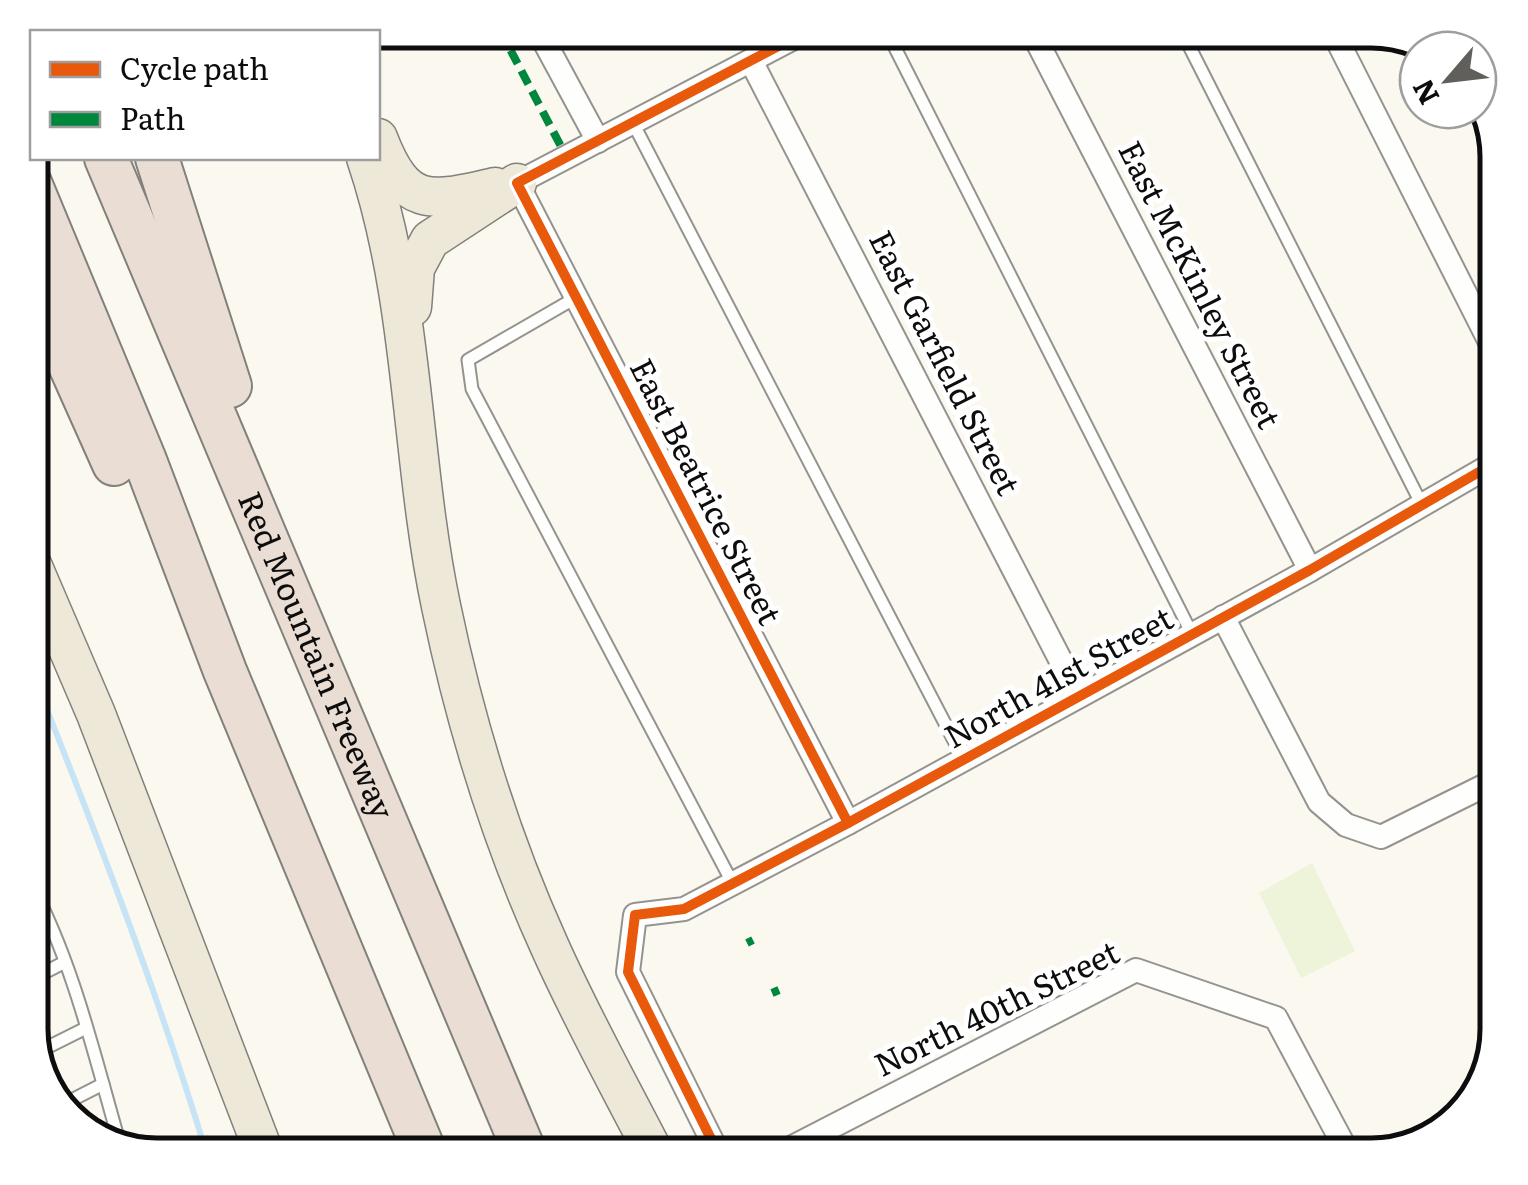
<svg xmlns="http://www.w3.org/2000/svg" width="1528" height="1185" font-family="Literata,serif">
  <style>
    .pitch { fill: #edf4d9 }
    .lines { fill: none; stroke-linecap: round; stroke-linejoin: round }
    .stream { stroke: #c6e4f6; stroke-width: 6 }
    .service-casing { stroke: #94938f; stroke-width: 15 }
    .minor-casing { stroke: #94938f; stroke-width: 26 }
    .primary-casing { stroke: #81807c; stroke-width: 41 }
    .motorway-casing { stroke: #81807c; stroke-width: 46 }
    .service { stroke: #fefefd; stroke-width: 11 }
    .minor { stroke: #fefefd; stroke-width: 22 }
    .primary { stroke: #ede8d8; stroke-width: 38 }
    .motorway { stroke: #eaded4; stroke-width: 42 }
    .quiet { stroke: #00873e; stroke-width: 8; stroke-dasharray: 15 8; stroke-linecap: butt }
    .cycleway-casing { stroke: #fff; stroke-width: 16 }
    .cycleway { stroke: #e8590c; stroke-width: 10 }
    .labels { text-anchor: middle; stroke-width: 10; stroke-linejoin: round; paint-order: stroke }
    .street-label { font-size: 32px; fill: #0d0d0d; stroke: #fff }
    .rim { fill: none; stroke: #0d0d0d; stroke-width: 5 }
  </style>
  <rect width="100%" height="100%" fill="#fbf8f0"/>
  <polygon class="pitch" points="1312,863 1355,951 1301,978 1259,893"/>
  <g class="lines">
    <path class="stream" d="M30 667C94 827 157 990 207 1155"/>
    <g class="service-casing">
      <g id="service">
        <polyline points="886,30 1192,634"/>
        <polyline points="1181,30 1422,505"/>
        <polyline points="633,123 964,760"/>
        <polyline points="577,297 468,360 472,389 733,884"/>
        <path d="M30 882C73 962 94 1054 119 1141"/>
        <polyline points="30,980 65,962"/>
        <polyline points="38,1052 86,1028"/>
        <polyline points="64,1104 103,1084"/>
      </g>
    </g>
    <g class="minor-casing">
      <g id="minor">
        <polyline points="538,30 598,141"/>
        <polyline points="809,30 517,183 848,823"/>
        <polyline points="1031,30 1310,570"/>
        <polyline points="1332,30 1498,358"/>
        <polyline points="751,61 1079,696"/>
        <polyline points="1223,617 1319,802 1346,825 1381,837 1498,779"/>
        <polyline points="719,1155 628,972 635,915 684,909 848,823 1310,570 1498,461"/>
        <polyline points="777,1155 1136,970 1276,1018 1349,1155"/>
      </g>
    </g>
    <g class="primary-casing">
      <g id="primary">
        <polyline points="320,30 322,32"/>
        <path d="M378 138C405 209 430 202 495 187"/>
        <path d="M366 158C415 302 410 458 441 606 465 722 500 837 549 945 581 1017 619 1085 655 1155"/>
        <polyline points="412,307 415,268 430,240 517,183"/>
        <polyline points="30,560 96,714 265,1155"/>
      </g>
    </g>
    <g class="motorway-casing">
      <g id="motorway">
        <path id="s1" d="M106 158 526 1155"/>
        <polyline points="157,158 230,386"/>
        <polyline points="30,183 144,458 225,671 426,1155"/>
        <polyline points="30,276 114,464"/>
      </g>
    </g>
    <use href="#service" class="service"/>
    <use href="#minor" class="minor"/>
    <use href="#primary" class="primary"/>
    <use href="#motorway" class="motorway"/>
    <g class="quiet">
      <polyline points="500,30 566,156"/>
      <polyline points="747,943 753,940"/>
      <polyline points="772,993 779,990"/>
    </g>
    <g class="cycleway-casing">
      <g id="cycleway">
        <polyline points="809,30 517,183 848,823"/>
        <polyline points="719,1155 628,972 635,915 684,909 848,823 1310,570 1498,461"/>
      </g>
    </g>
    <use href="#cycleway" class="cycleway"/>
  </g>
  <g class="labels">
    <g class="street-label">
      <text transform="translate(1199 285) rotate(63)" y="11">East McKinley Street</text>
      <text transform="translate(944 363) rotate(63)" y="11">East Garfield Street</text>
      <text transform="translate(705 492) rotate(63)" y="11">East Beatrice Street</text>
      <text dy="11" stroke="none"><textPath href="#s1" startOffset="540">Red Mountain Freeway</textPath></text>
      <text transform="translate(1059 678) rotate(-29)" y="11">North 41st Street</text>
      <text transform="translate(997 1009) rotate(-26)" y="11">North 40th Street</text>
    </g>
  </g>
  <path d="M0 0H1528V1185H0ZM157 48H1371A109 109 0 0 1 1480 157V1029A109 109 0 0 1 1371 1138H157A109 109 0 0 1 48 1029V157A109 109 0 0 1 157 48Z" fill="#fff" fill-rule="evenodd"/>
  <path class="rim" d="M157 48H1371A109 109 0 0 1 1480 157V1029A109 109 0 0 1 1371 1138H157A109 109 0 0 1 48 1029V157A109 109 0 0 1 157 48Z"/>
  <rect x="30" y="30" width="350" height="130" fill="#ffffff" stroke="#9e9e9e" stroke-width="2.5"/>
  <rect x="50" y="62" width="50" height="15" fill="#e8590c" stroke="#9e9e9e" stroke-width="2.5"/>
  <text x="120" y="80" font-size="30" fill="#0d0d0d">Cycle path</text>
  <rect x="50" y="112" width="50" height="15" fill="#00873e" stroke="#9e9e9e" stroke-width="2.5"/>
  <text x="120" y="130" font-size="30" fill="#0d0d0d">Path</text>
  <g transform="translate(1448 80) rotate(242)"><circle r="48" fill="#ffffff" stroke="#9e9e9e" stroke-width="2.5"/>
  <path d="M0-8L18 38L0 25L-18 38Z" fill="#605f5c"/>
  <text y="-15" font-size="28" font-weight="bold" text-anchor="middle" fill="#0d0d0d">N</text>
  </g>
</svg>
